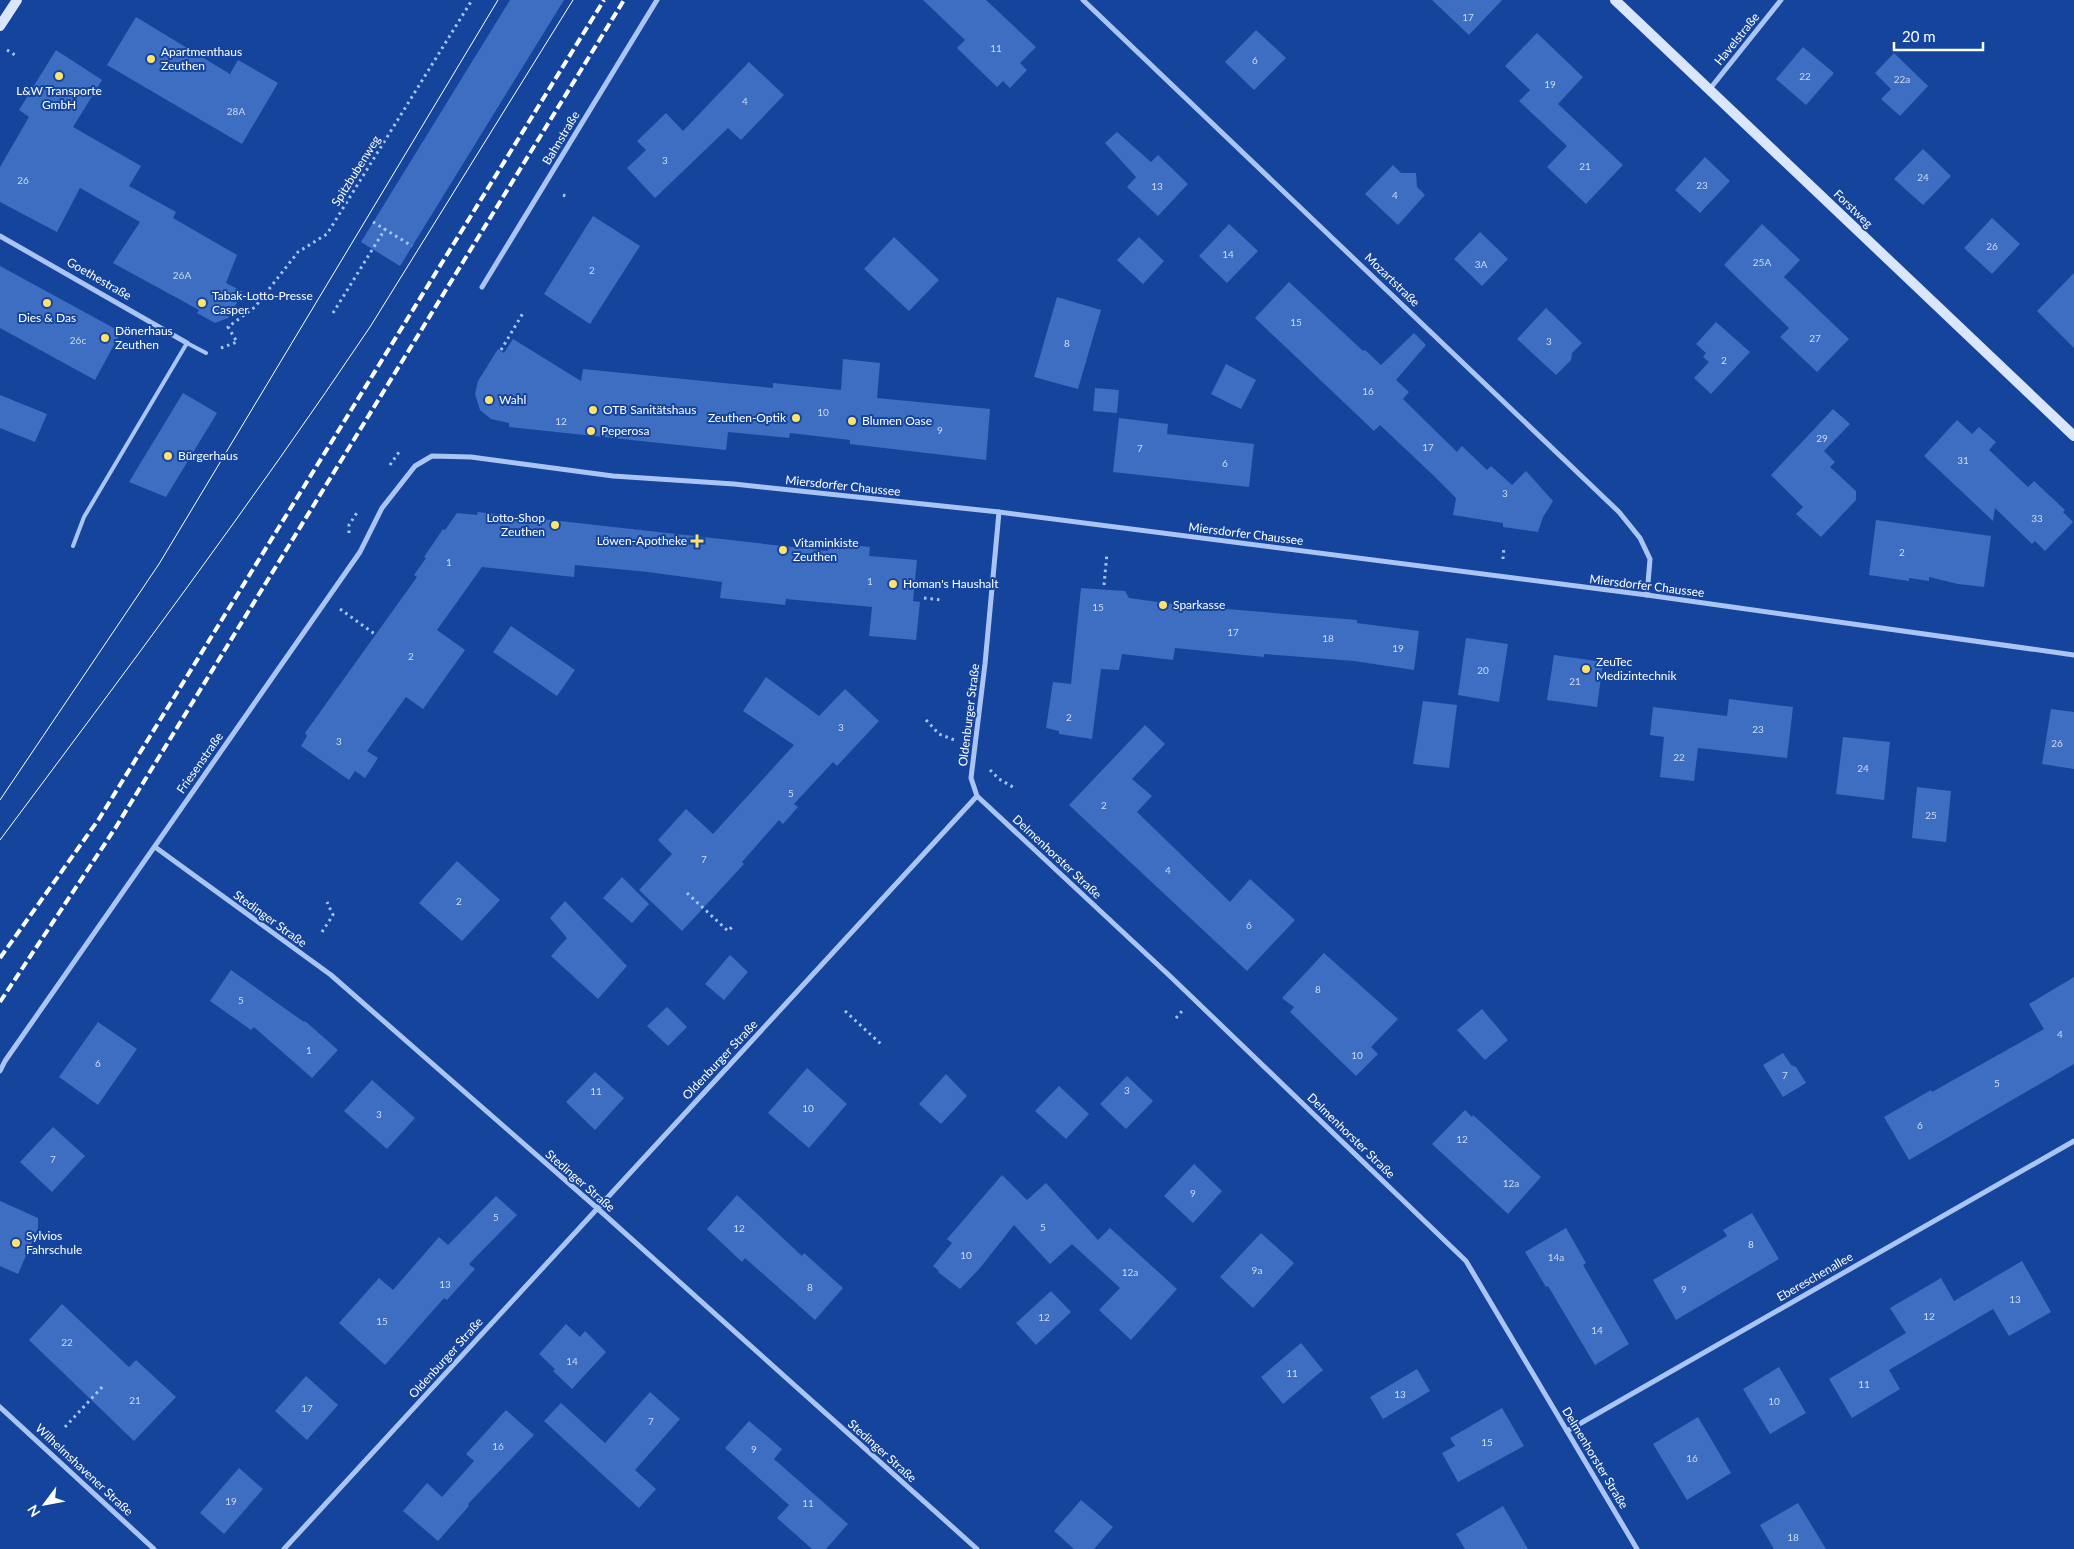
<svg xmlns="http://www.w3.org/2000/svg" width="2074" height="1549" font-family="Lato,sans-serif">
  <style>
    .building { fill: #3d6ec2 }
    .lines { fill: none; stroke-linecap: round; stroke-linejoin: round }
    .path { stroke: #aac5f3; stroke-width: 3; stroke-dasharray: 2.5 4; stroke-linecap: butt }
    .lane { stroke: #aac5f3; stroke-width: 4 }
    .street { stroke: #aac5f3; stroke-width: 5 }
    .secondary { stroke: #dae6fd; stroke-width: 10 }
    .tram { stroke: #fff; stroke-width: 1 }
    .rail { stroke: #fff; stroke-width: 4; stroke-dasharray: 9 4; stroke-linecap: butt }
    .poi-dot { fill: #ffe16c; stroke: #15449c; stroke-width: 2 }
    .labels { text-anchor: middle; stroke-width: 4; stroke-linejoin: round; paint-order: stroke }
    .number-label { font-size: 10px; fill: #cedbf0 }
    .street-label { font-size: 12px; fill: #fff; stroke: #15449c }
    .poi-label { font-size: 12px; fill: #fff; stroke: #15449c; text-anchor: start }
  </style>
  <rect width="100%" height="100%" fill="#15449c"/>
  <g class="building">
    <polygon points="510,0 564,0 400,266 361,242"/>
    <polygon points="923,0 986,0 1036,47 1020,63 1027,70 1010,88 1003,81 997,87 957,48 965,40"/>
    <polygon points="1432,0 1502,0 1469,35"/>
    <polygon points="136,17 230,74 238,60 278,83 242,144 107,65"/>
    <polygon points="1256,30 1286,58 1254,90 1225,62"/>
    <polygon points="1537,33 1583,77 1558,104 1623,165 1586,204 1547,167 1567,146 1519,101 1530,90 1505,66"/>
    <polygon points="1803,47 1834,73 1806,105 1776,79"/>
    <polygon points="56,50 102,80 73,127 141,166 129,186 176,212 173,218 237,255 226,283 243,292 228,318 215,323 197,313 199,310 113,263 140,222 80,188 57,232 0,202 0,167 29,117 19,110"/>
    <polygon points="1894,53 1928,86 1900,116 1881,99 1891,89 1875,73"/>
    <polygon points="749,62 784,95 741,140 728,128 655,198 627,168 646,150 637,141 666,113 683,131"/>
    <polygon points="1117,132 1151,162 1158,155 1188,184 1158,216 1127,187 1136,177 1105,143"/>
    <polygon points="1923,149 1951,176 1923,205 1894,179"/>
    <polygon points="1705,157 1730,181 1700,213 1675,190"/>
    <polygon points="1393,165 1401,173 1416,173 1417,187 1425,195 1398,225 1365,194"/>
    <polygon points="593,216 640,246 590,324 544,294"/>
    <polygon points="1992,218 2020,244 1992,274 1964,248"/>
    <polygon points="1229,224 1258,251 1227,283 1199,256"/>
    <polygon points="1762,224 1800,260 1784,277 1849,339 1817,372 1780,337 1789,328 1724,265"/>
    <polygon points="1480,232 1508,259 1482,286 1454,259"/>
    <polygon points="894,237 939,280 909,311 864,269"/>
    <polygon points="1139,237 1164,261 1143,284 1117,260"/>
    <polygon points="0,266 121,332 95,380 0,328"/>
    <polygon points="2074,273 2074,348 2037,311"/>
    <polygon points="1289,282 1363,351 1365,350 1381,365 1414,333 1426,345 1396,380 1409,392 1403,399 1457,452 1462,446 1487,470 1491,466 1512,485 1526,471 1553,501 1543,517 1538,532 1503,527 1503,523 1453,515 1456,498 1434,476 1380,425 1374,431 1255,318"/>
    <polygon points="1057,297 1101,310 1078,389 1034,377"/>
    <polygon points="1546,308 1582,343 1572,353 1571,360 1556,375 1517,339"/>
    <polygon points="1716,322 1750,352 1711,394 1694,378 1709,362 1703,357 1706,353 1696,344"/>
    <polygon points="513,339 581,381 583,369 773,388 773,383 841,390 843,359 880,363 877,398 990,409 986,460 850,444 850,440 790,433 789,438 728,432 726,450 509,427 509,423 491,419 480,410 475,394 478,381 498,349 504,353"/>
    <polygon points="1226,364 1256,380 1241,409 1211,394"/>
    <polygon points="1095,388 1119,390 1117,413 1093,411"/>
    <polygon points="183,393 217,413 166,497 129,482"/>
    <polygon points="0,395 47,414 35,442 0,428"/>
    <polygon points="1833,409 1850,424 1824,451 1835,462 1830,467 1856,491 1856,500 1821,537 1796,514 1803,507 1771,475"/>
    <polygon points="1119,418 1168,424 1167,434 1254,444 1249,487 1113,472"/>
    <polygon points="1957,420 1972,434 1979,427 1996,442 1989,450 2028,487 2034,481 2065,510 2063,512 2073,522 2045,551 2035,541 2032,544 1995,508 1993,521 1924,456"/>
    <polygon points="478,512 828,551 829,543 870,547 869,556 917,560 913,601 920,602 916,640 869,636 872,607 786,599 785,605 720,598 722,582 648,572 575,565 574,577 482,567 437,630 465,650 423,709 406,697 367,751 378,758 365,778 355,771 349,780 301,746 307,736 305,733 417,577 414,575 426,558 424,557 443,529 445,530 457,513 477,515"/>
    <polygon points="1876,520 1991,536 1984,587 1958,584 1929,577 1929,581 1909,578 1909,581 1869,575"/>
    <polygon points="1081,588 1125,591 1129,598 1179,605 1357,620 1357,623 1419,631 1414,670 1354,661 1264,654 1264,657 1175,648 1173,660 1122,654 1119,670 1101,669 1092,739 1059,734 1059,731 1046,728 1053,682 1071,684"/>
    <polygon points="511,626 575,670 557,696 493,652"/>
    <polygon points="1466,638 1508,644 1499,702 1458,695"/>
    <polygon points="1554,655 1603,662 1597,707 1547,700"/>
    <polygon points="766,677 819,716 845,689 879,721 837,766 833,762 794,804 798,807 783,824 779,820 742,862 744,864 682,931 639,890 672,854 658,840 686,809 713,834 794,745 743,711"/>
    <polygon points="1729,699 1793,707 1787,758 1698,748 1694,781 1660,777 1664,737 1650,735 1653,707 1727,716"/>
    <polygon points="1423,701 1457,705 1449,768 1413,764"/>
    <polygon points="2051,709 2074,712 2074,769 2042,764"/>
    <polygon points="1145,725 1165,744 1132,779 1152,796 1137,812 1230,902 1250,879 1295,920 1247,971 1069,805"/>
    <polygon points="1843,737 1890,742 1884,800 1836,794"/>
    <polygon points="1917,787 1951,791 1946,842 1912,838"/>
    <polygon points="457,861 500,900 462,941 419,903"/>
    <polygon points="622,877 649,904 632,923 603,898"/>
    <polygon points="565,901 627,966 598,999 551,956 567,938 550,918"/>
    <polygon points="1324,953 1398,1019 1371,1047 1378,1054 1356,1076 1290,1012 1294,1007 1282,998"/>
    <polygon points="730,955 748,972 724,1000 705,984"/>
    <polygon points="231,970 304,1022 305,1021 338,1050 312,1078 254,1027 251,1030 210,1001"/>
    <polygon points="2074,977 2074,1064 1909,1160 1884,1117 1931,1090 1932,1092 2044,1029 2029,1004"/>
    <polygon points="667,1007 687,1027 668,1046 647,1026"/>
    <polygon points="1482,1009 1508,1040 1485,1060 1457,1030"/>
    <polygon points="98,1022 137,1049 98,1105 59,1077"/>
    <polygon points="1783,1053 1791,1065 1796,1067 1806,1083 1783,1097 1763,1065"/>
    <polygon points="807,1068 847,1104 809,1148 768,1113"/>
    <polygon points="595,1072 624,1098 595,1130 566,1102"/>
    <polygon points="946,1074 967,1096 941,1124 919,1104"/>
    <polygon points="1127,1076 1153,1101 1126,1129 1100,1104"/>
    <polygon points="372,1080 415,1118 387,1149 344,1111"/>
    <polygon points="1059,1086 1089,1114 1066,1139 1035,1111"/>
    <polygon points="1465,1110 1472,1117 1473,1115 1541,1177 1508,1214 1432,1144"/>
    <polygon points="53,1127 85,1156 52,1192 20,1162"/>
    <polygon points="1194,1164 1222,1191 1193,1223 1164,1196"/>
    <polygon points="1002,1175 1027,1200 1046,1183 1098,1240 1110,1228 1177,1289 1131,1340 1099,1310 1120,1288 1072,1244 1050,1264 1014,1225 980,1268 960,1289 938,1272 939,1271 933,1266 952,1243 947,1239"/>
    <polygon points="737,1195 802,1256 804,1253 843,1288 815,1320 745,1258 742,1262 707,1229"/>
    <polygon points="496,1196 517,1215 469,1264 475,1269 447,1300 444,1298 385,1365 339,1323 379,1278 393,1290 439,1237 448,1245"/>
    <polygon points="0,1201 38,1218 38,1228 18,1274 0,1266"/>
    <polygon points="1752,1213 1779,1259 1676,1320 1653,1280 1727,1236 1723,1230"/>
    <polygon points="1566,1228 1586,1263 1583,1265 1629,1344 1595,1365 1548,1286 1546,1287 1525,1252"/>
    <polygon points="1261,1233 1294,1263 1253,1308 1220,1277"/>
    <polygon points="2022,1261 2051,1312 2009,1336 1993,1309 1889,1370 1900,1389 1852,1418 1829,1379 1906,1333 1890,1308 1941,1278 1954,1301"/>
    <polygon points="1051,1291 1071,1312 1036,1345 1016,1323"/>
    <polygon points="62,1304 129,1367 136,1360 176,1397 134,1441 29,1340"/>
    <polygon points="566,1324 580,1337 585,1331 606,1352 572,1389 553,1371 555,1369 539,1354"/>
    <polygon points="1301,1343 1323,1370 1283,1404 1261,1377"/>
    <polygon points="1779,1367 1806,1413 1770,1434 1743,1389"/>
    <polygon points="1417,1369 1430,1391 1383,1419 1370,1397"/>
    <polygon points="306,1376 338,1405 307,1440 275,1411"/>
    <polygon points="650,1392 680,1419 635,1470 656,1489 639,1508 544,1421 561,1403 605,1443"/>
    <polygon points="1502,1408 1524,1446 1458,1482 1442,1453 1455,1446 1450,1438"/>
    <polygon points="506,1410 534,1435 468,1504 469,1506 438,1541 403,1511 427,1483 442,1497 474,1461 466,1454"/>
    <polygon points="1698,1417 1731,1473 1687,1500 1653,1444"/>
    <polygon points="749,1421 782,1449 774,1459 848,1524 826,1549 812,1549 777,1518 789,1505 725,1448"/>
    <polygon points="239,1468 263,1489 224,1534 200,1513"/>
    <polygon points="1081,1500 1113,1527 1094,1549 1074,1549 1054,1531"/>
    <polygon points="1798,1503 1826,1549 1774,1549 1760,1525"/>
    <polygon points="1503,1506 1528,1549 1465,1549 1456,1534"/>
  </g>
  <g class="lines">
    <g class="path">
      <polyline points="7,50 15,55"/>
      <polyline points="563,195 568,197"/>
      <polyline points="373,222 412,246"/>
      <polyline points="333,313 385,229"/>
      <polyline points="221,348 237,342 228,327 255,307 298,252 327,234 472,0"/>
      <polyline points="501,350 523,313"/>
      <polyline points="390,465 399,452"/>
      <polyline points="349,533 349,525 358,511"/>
      <polyline points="1503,559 1504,547"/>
      <polyline points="1104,585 1107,553"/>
      <polyline points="924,598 942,600"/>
      <polyline points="340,609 376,635"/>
      <polyline points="926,720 939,734 957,741"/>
      <polyline points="990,770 999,779 1013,787"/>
      <polyline points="687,893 728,931 734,925"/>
      <polyline points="322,932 333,915 327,902"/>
      <polyline points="845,1011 882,1045"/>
      <polyline points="1176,1018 1182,1011"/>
      <polyline points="65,1427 104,1385"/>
    </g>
    <polyline class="lane" points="73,546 84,517 187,343 206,353"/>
    <g class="street">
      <polyline points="1083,0 1619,512 1640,538 1650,559 1647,595"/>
      <polyline points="1709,90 1781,0"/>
      <polyline points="0,236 187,343"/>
      <polyline points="482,287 657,0"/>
      <polyline points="999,512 985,664 971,778 977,796 1172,978 1466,1261 1637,1549"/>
      <polyline points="155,847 331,975 597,1208 977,1549"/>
      <polyline points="0,1071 5,1061 360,552 382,508 415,466 432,456 471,457 613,476 734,484 999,512 1647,595 2074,655"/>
      <polyline points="0,1407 154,1549"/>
      <polyline points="1567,1431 2074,1141"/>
      <polyline points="284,1549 977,796"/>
    </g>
    <g class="secondary">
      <polyline points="1615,0 2074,436"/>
      <polyline points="0,26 17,0"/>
    </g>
    <g class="tram">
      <polyline points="0,800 159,564 498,0"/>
      <path d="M0 840C126 671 252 503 370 327L573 0"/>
    </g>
    <g class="rail">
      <polyline points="0,958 99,819 604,0"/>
      <polyline points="0,1002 116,827 624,0"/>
    </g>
  </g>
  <g class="poi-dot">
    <circle cx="151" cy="59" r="5"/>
    <circle cx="59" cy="76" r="5"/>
    <circle cx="47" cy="303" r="5"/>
    <circle cx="202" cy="303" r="5"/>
    <circle cx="105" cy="338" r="5"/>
    <circle cx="489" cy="400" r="5"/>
    <circle cx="593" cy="410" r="5"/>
    <circle cx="796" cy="418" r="5"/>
    <circle cx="852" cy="421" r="5"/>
    <circle cx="591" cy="431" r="5"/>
    <circle cx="168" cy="456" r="5"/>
    <circle cx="555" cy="525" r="5"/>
    <path d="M694.5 533.5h5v5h5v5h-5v5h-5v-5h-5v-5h5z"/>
    <circle cx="783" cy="550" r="5"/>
    <circle cx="893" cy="584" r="5"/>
    <circle cx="1163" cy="605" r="5"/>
    <circle cx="1586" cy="669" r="5"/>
    <circle cx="16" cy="1243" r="5"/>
  </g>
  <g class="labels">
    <g class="number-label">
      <text x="1468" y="21">17</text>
      <text x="996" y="52">11</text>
      <text x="1255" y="64">6</text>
      <text x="1805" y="80">22</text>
      <text x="1902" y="83">22a</text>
      <text x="1550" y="88">19</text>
      <text x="745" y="105">4</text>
      <text x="236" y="115">28A</text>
      <text x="665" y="164">3</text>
      <text x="1585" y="170">21</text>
      <text x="1923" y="181">24</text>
      <text x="23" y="184">26</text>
      <text x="1702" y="189">23</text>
      <text x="1157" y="190">13</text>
      <text x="1395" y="199">4</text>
      <text x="1992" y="250">26</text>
      <text x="1228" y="258">14</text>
      <text x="1762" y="266">25A</text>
      <text x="1481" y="268">3A</text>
      <text x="592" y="274">2</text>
      <text x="182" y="279">26A</text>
      <text x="1296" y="326">15</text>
      <text x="1815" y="342">27</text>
      <text x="78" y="344">26c</text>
      <text x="1549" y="345">3</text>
      <text x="1067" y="347">8</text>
      <text x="1724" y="364">2</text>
      <text x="1368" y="395">16</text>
      <text x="823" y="416">10</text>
      <text x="561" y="425">12</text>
      <text x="940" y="434">9</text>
      <text x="1822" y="442">29</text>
      <text x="1428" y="451">17</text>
      <text x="1140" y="452">7</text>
      <text x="1963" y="464">31</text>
      <text x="1225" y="467">6</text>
      <text x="1505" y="497">3</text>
      <text x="2037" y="522">33</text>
      <text x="1902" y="556">2</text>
      <text x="449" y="566">1</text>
      <text x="870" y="585">1</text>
      <text x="1098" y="611">15</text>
      <text x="1233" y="636">17</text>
      <text x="1328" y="642">18</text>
      <text x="1398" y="652">19</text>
      <text x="411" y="660">2</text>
      <text x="1483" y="674">20</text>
      <text x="1575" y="685">21</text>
      <text x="1069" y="721">2</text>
      <text x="841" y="731">3</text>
      <text x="1758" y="733">23</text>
      <text x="339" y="745">3</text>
      <text x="2057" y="747">26</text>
      <text x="1679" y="761">22</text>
      <text x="1863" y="772">24</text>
      <text x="791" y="797">5</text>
      <text x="1104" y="809">2</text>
      <text x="1931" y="819">25</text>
      <text x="704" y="863">7</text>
      <text x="1168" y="874">4</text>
      <text x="459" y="905">2</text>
      <text x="1249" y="929">6</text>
      <text x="1318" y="993">8</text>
      <text x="241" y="1004">5</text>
      <text x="2060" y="1038">4</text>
      <text x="309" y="1054">1</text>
      <text x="1357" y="1059">10</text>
      <text x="98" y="1067">6</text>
      <text x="1785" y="1079">7</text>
      <text x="1997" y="1087">5</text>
      <text x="1127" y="1094">3</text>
      <text x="596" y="1095">11</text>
      <text x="808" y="1112">10</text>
      <text x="379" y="1118">3</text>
      <text x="1920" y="1129">6</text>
      <text x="1462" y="1143">12</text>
      <text x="53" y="1163">7</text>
      <text x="1511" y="1187">12a</text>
      <text x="1193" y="1197">9</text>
      <text x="496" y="1221">5</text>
      <text x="1043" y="1231">5</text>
      <text x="739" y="1232">12</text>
      <text x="1751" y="1248">8</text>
      <text x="966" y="1259">10</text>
      <text x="1556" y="1261">14a</text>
      <text x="1257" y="1274">9a</text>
      <text x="1130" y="1276">12a</text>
      <text x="445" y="1288">13</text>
      <text x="810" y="1291">8</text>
      <text x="1684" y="1293">9</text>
      <text x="2015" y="1303">13</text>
      <text x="1929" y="1320">12</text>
      <text x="1044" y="1321">12</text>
      <text x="382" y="1325">15</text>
      <text x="1597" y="1334">14</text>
      <text x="67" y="1346">22</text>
      <text x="572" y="1365">14</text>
      <text x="1292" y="1377">11</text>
      <text x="1864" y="1388">11</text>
      <text x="1400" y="1398">13</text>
      <text x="135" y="1404">21</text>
      <text x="1774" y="1405">10</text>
      <text x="307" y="1412">17</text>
      <text x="651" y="1425">7</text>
      <text x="1487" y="1446">15</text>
      <text x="498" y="1450">16</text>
      <text x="754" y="1453">9</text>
      <text x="1692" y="1462">16</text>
      <text x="231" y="1505">19</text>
      <text x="808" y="1507">11</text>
      <text x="1793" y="1541">18</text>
    </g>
    <g class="street-label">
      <text transform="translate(1737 39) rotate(-51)" y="4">Havelstraße</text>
      <text transform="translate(561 138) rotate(-59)" y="4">Bahnstraße</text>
      <text transform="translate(356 171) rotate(-58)" y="4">Spitzbubenweg</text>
      <text transform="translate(1853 209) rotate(44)" y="4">Forstweg</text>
      <text transform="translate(99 279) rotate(30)" y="4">Goethestraße</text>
      <text transform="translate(1392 280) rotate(44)" y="4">Mozartstraße</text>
      <text transform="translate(843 486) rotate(6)" y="4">Miersdorfer Chaussee</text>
      <text transform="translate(1246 534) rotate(7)" y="4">Miersdorfer Chaussee</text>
      <text transform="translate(1647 586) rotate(7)" y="4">Miersdorfer Chaussee</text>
      <text transform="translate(969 715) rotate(-83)" y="4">Oldenburger Straße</text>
      <text transform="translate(200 763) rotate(-55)" y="4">Friesenstraße</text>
      <text transform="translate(1057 857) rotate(43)" y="4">Delmenhorster Straße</text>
      <text transform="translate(270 919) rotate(36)" y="4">Stedinger Straße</text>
      <text transform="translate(720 1060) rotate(-47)" y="4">Oldenburger Straße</text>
      <text transform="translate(1351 1136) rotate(44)" y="4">Delmenhorster Straße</text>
      <text transform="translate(580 1181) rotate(41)" y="4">Stedinger Straße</text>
      <text transform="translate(1815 1277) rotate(-30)" y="4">Ebereschenallee</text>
      <text transform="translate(446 1358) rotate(-48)" y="4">Oldenburger Straße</text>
      <text transform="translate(882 1451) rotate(42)" y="4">Stedinger Straße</text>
      <text transform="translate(1595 1458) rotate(59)" y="4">Delmenhorster Straße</text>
      <text transform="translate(84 1470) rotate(43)" y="4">Wilhelmshavener Straße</text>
    </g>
    <g class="poi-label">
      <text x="161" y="56">Apartmenthaus<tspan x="161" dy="14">Zeuthen</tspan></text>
      <text x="59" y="95" text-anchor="middle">L&amp;W Transporte<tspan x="59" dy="14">GmbH</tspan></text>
      <text x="212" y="300">Tabak-Lotto-Presse<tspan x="212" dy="14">Casper</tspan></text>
      <text x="47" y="322" text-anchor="middle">Dies &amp; Das</text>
      <text x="115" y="335">Dönerhaus<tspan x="115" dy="14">Zeuthen</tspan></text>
      <text x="499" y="404">Wahl</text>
      <text x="603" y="414">OTB Sanitätshaus</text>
      <text x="786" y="422" text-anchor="end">Zeuthen-Optik</text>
      <text x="862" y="425">Blumen Oase</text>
      <text x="601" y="435">Peperosa</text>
      <text x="178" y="460">Bürgerhaus</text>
      <text x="545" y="522" text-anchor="end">Lotto-Shop<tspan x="545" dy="14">Zeuthen</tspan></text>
      <text x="687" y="545" text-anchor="end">Löwen-Apotheke</text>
      <text x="793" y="547">Vitaminkiste<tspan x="793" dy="14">Zeuthen</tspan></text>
      <text x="903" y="588">Homan's Haushalt</text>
      <text x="1173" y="609">Sparkasse</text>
      <text x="1596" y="666">ZeuTec<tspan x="1596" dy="14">Medizintechnik</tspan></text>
      <text x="26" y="1240">Sylvios<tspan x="26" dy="14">Fahrschule</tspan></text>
    </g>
  </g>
  <g transform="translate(45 1504) rotate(238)" stroke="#15449c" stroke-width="4" paint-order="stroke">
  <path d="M0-4L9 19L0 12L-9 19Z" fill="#ffffff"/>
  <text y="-8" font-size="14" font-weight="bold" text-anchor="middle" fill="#ffffff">N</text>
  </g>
  <path d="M1894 42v8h89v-8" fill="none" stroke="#ffffff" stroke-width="2.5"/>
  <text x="1902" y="42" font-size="15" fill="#ffffff" stroke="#15449c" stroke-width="4" paint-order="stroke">20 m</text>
</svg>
